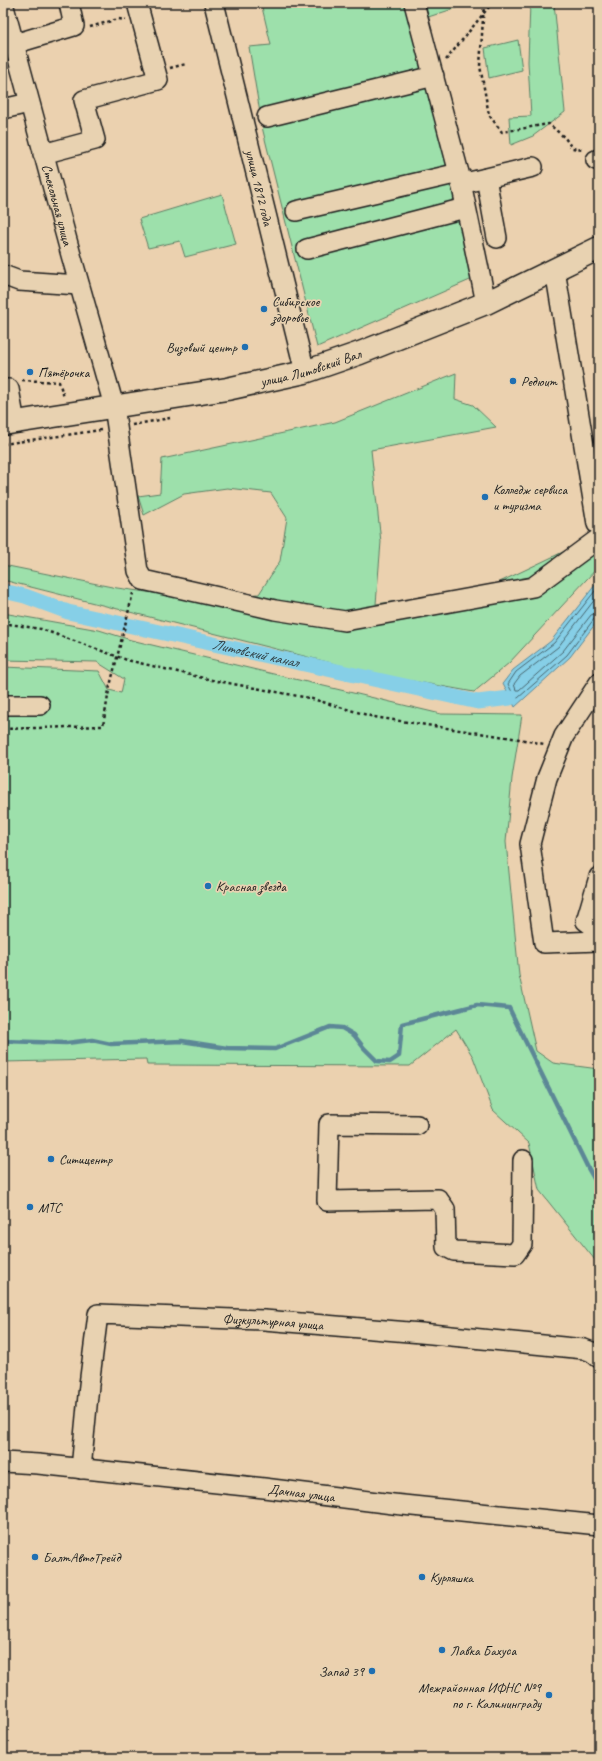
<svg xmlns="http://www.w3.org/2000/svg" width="602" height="1761" font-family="Caveat,sans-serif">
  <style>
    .green { fill: #9de0ab; stroke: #5c7e64 }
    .water { fill: #86cfe7; stroke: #5c8796 }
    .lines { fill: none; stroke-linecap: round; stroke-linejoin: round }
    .shore { stroke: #46646d; stroke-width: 1 }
    .stream { stroke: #5c8796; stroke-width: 4.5 }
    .canal { stroke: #86cfe7; stroke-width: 15 }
    .minor-casing { stroke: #1c1c1c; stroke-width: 22 }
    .major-casing { stroke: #1c1c1c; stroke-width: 25 }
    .path { stroke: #1c1c1c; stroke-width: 2.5; stroke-dasharray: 3 3; stroke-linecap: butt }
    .minor { stroke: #e8d2b1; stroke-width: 19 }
    .major { stroke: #e8d2b1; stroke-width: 22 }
    .poi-dot { fill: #1f6fb2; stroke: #e8d2b1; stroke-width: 1.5 }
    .labels { text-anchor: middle; stroke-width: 3.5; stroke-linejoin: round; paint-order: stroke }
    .street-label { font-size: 14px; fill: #1c1c1c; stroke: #e8d2b1 }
    .poi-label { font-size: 14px; fill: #1c1c1c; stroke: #e8d2b1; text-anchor: start }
    .water-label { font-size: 15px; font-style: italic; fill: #314045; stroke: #e8d2b1 }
  </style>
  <rect width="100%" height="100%" fill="#ebd1af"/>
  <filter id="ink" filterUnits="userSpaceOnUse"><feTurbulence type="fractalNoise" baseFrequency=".025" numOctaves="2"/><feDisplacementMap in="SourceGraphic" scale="8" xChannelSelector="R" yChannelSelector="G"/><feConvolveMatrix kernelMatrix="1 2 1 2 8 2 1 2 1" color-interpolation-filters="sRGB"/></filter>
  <g filter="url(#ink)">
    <g class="green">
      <polygon points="261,3 471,3 410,23 425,87 449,117 486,273 317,347 263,131 249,47 271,45"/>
      <polygon points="530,3 554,3 565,112 533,136 511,145 509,117 531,116 528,62"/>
      <polygon points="518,40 522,70 489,78 485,48"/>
      <polygon points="222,194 236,244 185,257 180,241 148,248 139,219"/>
      <polygon points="456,373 455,399 473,405 496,427 371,450 381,542 376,604 485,589 588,540 599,510 599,566 509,663 474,692 379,675 3,580 3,565 117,588 198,599 259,594 280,561 287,518 271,493 227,488 184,494 144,515 138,496 160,493 162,459 335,422"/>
      <polygon points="3,613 99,630 131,640 441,714 522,715 512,778 506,842 519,975 536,1051 553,1063 599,1069 599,1265 539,1190 529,1143 493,1110 473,1057 456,1029 410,1066 147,1065 146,1059 3,1062 3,667 99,671 109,690 121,693 124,679 97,662 3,660"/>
    </g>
    <polygon class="water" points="599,580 599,619 570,657 515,707 503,683 513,670 551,641"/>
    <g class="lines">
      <g class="shore">
        <polyline points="599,586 554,643 516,672 508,684 515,698 518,698 567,655 594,619 599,617"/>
        <polyline points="599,594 558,647 520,676 514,684 516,690 519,690 563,651 591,615 599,612"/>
      </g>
      <polyline class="stream" points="3,1041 66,1043 92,1040 111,1044 182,1041 227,1048 275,1049 330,1027 342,1028 354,1035 364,1048 377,1061 390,1062 399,1056 402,1024 477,1005 509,1008 588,1168 599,1187"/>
      <path class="canal" id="s1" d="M3 591 25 596 68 612 478 702 510 698"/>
      <g class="minor-casing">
        <g id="minor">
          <path id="s2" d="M3 3 71 255 114 406 138 571 143 580 275 610 345 621 533 587 598 539"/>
          <path id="s3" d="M214 3 305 372"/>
          <polyline points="414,3 459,173 486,303"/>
          <polyline points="14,44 74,26 69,3"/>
          <polyline points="3,109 29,103"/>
          <polyline points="267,117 434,76"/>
          <polyline points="43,154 95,140 84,100 158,80 137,3"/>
          <polyline points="596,160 599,159"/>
          <polyline points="486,178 497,238"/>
          <polyline points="461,184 533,167"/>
          <polyline points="296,211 459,173"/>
          <polyline points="307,249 465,208"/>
          <polyline points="555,270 597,524"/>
          <polyline points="3,275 19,281 79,285"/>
          <polyline points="3,389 9,389 15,423"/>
          <polyline points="599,683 564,736 547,778 530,844 544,943 599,941"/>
          <polyline points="3,705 40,705"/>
          <polyline points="599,877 586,921 599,931"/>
          <polyline points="417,1125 329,1124 327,1201 438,1199 445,1209 446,1247 454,1251 515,1254 522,1244 523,1160"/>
          <path id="s4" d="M3 1462 38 1464 264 1488 393 1504 599 1525"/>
          <path id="s5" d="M81 1469 89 1385 98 1314 264 1320 421 1333 584 1349 592 1352 599 1358"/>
        </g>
      </g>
      <g class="major-casing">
        <g id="major">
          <path id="s6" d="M3 424 227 389 305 372 360 353 486 303 599 248"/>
        </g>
      </g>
      <g class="path">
        <polyline points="484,3 480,66 489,115 502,132 549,124 565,138 572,148 583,150"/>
        <polyline points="90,27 118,19 126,20"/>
        <polyline points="446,60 492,3"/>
        <polyline points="170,68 186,64"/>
        <polyline points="22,380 59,382 64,397"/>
        <polyline points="132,425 170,418"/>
        <polyline points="3,444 101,430"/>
        <polyline points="3,623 41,629 127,660 212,680 309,698 374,717 519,739 544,744"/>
        <polyline points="3,729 103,726 109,690 133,593"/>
      </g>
      <use href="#minor" class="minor"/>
      <use href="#major" class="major"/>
    </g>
  </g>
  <g class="poi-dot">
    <circle cx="264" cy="309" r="4"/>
    <circle cx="245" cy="347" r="4"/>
    <circle cx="30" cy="372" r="4"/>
    <circle cx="513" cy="381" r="4"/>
    <circle cx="485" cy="497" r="4"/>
    <circle cx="208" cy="886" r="4"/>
    <circle cx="51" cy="1159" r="4"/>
    <circle cx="30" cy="1207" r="4"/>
    <circle cx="35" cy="1557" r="4"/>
    <circle cx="422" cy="1577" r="4"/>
    <circle cx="442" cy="1650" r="4"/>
    <circle cx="372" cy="1671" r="4"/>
    <circle cx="549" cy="1695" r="4"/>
  </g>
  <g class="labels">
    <g class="street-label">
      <text dy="5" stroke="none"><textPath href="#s3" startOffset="190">улица 1812 года</textPath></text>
      <text dy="5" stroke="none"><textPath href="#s2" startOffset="209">Стекольная улица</textPath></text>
      <text dy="5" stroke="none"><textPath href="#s6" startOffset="313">улица Литовский Вал</textPath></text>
      <text dy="5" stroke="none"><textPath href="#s5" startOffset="331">Физкультурная улица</textPath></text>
      <text dy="5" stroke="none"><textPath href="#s4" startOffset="300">Дачная улица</textPath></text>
    </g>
    <g class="poi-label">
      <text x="272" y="306">Сибирское<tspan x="272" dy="16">здоровье</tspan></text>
      <text x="237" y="352" text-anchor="end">Визовый центр</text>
      <text x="38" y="377">Пятёрочка</text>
      <text x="521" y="386">Редюит</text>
      <text x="493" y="494">Колледж сервиса<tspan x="493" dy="16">и туризма</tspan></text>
      <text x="216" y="891">Красная звезда</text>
      <text x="59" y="1164">Ситицентр</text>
      <text x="38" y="1212">МТС</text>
      <text x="43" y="1562">БалтАвтоТрейд</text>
      <text x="430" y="1582">Курляшка</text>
      <text x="450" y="1655">Лавка Бахуса</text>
      <text x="364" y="1676" text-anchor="end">Запад 39</text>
      <text x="541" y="1692" text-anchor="end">Межрайонная ИФНС №9<tspan x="541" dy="16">по г. Калининграду</tspan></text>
    </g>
    <g class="water-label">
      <text dy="5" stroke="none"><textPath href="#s1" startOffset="260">Литовский канал</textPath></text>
    </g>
  </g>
  <rect width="602" height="1761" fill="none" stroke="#e8d2b1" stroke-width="16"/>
  <rect x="8" y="8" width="586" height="1745" fill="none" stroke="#1c1c1c" stroke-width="1.5" filter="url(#ink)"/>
</svg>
